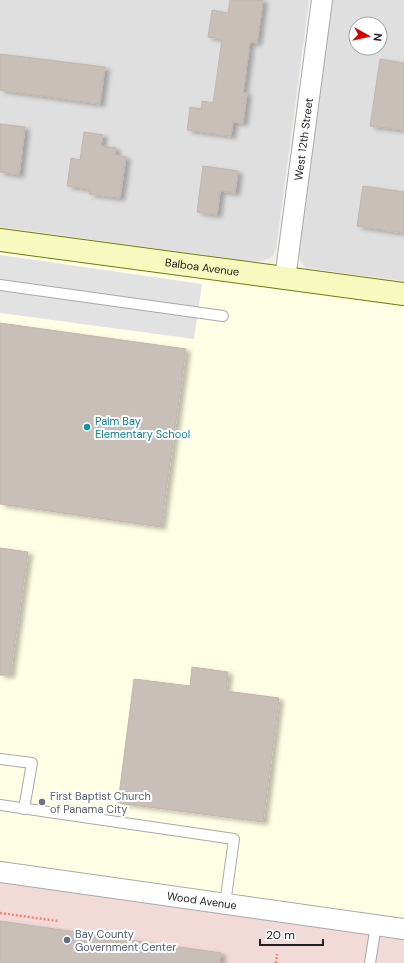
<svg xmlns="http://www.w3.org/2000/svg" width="404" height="963" font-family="'DM Sans',sans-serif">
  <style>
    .residential { fill: #e0dfdf; fill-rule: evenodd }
    .commercial { fill: #f2dad9 }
    .education { fill: #ffffe5 }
    .parking { fill: #e2e2e2 }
    .building { fill: #c7bfb8; stroke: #c4b6ab; filter: url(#shadow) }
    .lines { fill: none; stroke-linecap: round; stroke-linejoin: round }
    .lane-casing { stroke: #a9a9a9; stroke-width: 12 }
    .street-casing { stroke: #a9a9a9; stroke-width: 22 }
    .secondary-casing { stroke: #707d05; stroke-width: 24 }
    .path { stroke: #fa8072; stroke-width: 2.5; stroke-dasharray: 2 2; stroke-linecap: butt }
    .lane { stroke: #fff; stroke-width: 10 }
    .street { stroke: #fff; stroke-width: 20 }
    .secondary { stroke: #f7fabf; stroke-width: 22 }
    .culture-dot { fill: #0f9aa8; stroke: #fff; stroke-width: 1.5 }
    .worship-dot { fill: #6b7280; stroke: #fff; stroke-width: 1.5 }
    .service-dot { fill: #5c6f8a; stroke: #fff; stroke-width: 1.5 }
    .labels { text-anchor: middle; stroke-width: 4; stroke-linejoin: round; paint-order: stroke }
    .street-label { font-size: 11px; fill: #222; stroke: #fff }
    .culture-label { font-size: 11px; fill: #0d838f; stroke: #fff; text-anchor: start }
    .worship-label { font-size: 11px; fill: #5b616d; stroke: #fff; text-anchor: start }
    .service-label { font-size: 11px; fill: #4e5e75; stroke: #fff; text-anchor: start }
  </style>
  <defs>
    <filter id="shadow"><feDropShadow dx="4.5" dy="2.5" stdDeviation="2" flood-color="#0004"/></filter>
  </defs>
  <rect width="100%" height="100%" fill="#f2efe9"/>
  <g class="residential">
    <polygon points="0,0 309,0 276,248 273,256 265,260 256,262 0,227"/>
    <path d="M332 0H404V281L306 268 300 260 299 252 316 117ZM356 24H380V48H356Z"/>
  </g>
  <polygon class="commercial" points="0,882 404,938 404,963 0,963"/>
  <polygon class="education" points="0,252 404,306 404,918 0,863"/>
  <polygon class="parking" points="0,255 202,284 194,339 0,313"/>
  <g class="building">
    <polygon points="230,0 263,0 257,43 250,42 243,93 247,93 243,123 233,122 231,136 187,130 190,107 201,109 202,101 213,103 222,39 208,37 212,10 228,13"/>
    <polygon points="0,54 105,67 100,104 0,90"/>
    <polygon points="380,59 404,63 404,130 370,126"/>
    <polygon points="0,124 25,127 19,175 0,172"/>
    <polygon points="84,132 103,135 101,146 116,148 115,155 126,157 120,198 89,194 90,189 67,186 71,158 80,160"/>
    <polygon points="203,166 238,171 235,193 220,191 217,215 197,212"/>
    <polygon points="363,186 404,192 404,233 357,226"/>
    <polygon points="0,323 186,349 161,527 0,504"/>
    <polygon points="0,548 28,552 10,675 0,675"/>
    <polygon points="192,667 228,672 226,691 279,698 263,822 118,803 134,679 190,686"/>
    <polygon points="0,921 221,953 220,963 0,963"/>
  </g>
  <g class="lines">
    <g class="lane-casing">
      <g id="lane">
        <polyline points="0,285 223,316"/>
        <polyline points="0,759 32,763 24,809"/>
        <polyline points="0,805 234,839 225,904"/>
        <polyline points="370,963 376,925"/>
      </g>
    </g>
    <g class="street-casing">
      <g id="street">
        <path id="s1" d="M285 279 322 0"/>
        <path id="s2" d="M0 872 404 929"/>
      </g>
    </g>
    <g class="secondary-casing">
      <g id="secondary">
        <path id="s3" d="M0 240 404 294"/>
      </g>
    </g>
    <g class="path">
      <polyline points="0,913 58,921"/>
      <polyline points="276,963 277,954"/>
    </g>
    <use href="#lane" class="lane"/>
    <use href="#street" class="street"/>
    <use href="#secondary" class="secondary"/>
  </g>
  <circle class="culture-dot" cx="87" cy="427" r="4"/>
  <circle class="worship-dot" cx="42" cy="802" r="4"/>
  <circle class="service-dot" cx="67" cy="940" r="4"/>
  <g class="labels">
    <g class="street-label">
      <text dy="4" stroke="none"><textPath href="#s1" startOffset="141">West 12th Street</textPath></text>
      <text dy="4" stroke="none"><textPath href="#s3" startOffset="204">Balboa Avenue</textPath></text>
      <text dy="4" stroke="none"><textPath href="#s2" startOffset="204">Wood Avenue</textPath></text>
    </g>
    <g class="culture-label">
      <text x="95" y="425">Palm Bay<tspan x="95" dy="13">Elementary School</tspan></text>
    </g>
    <g class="worship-label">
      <text x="50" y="800">First Baptist Church<tspan x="50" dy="13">of Panama City</tspan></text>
    </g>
    <g class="service-label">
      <text x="75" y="938">Bay County<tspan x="75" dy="13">Government Center</tspan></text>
    </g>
  </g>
  <g transform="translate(368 36) rotate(98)"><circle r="19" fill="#ffffff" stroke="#a7a7a7"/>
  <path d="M0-3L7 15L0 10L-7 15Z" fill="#d40000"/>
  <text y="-6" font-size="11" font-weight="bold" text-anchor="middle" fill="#222222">N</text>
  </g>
  <path d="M260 939v6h63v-6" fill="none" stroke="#222222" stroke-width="2"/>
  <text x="266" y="939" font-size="12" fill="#222222" stroke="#ffffff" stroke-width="3" paint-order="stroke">20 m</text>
</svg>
